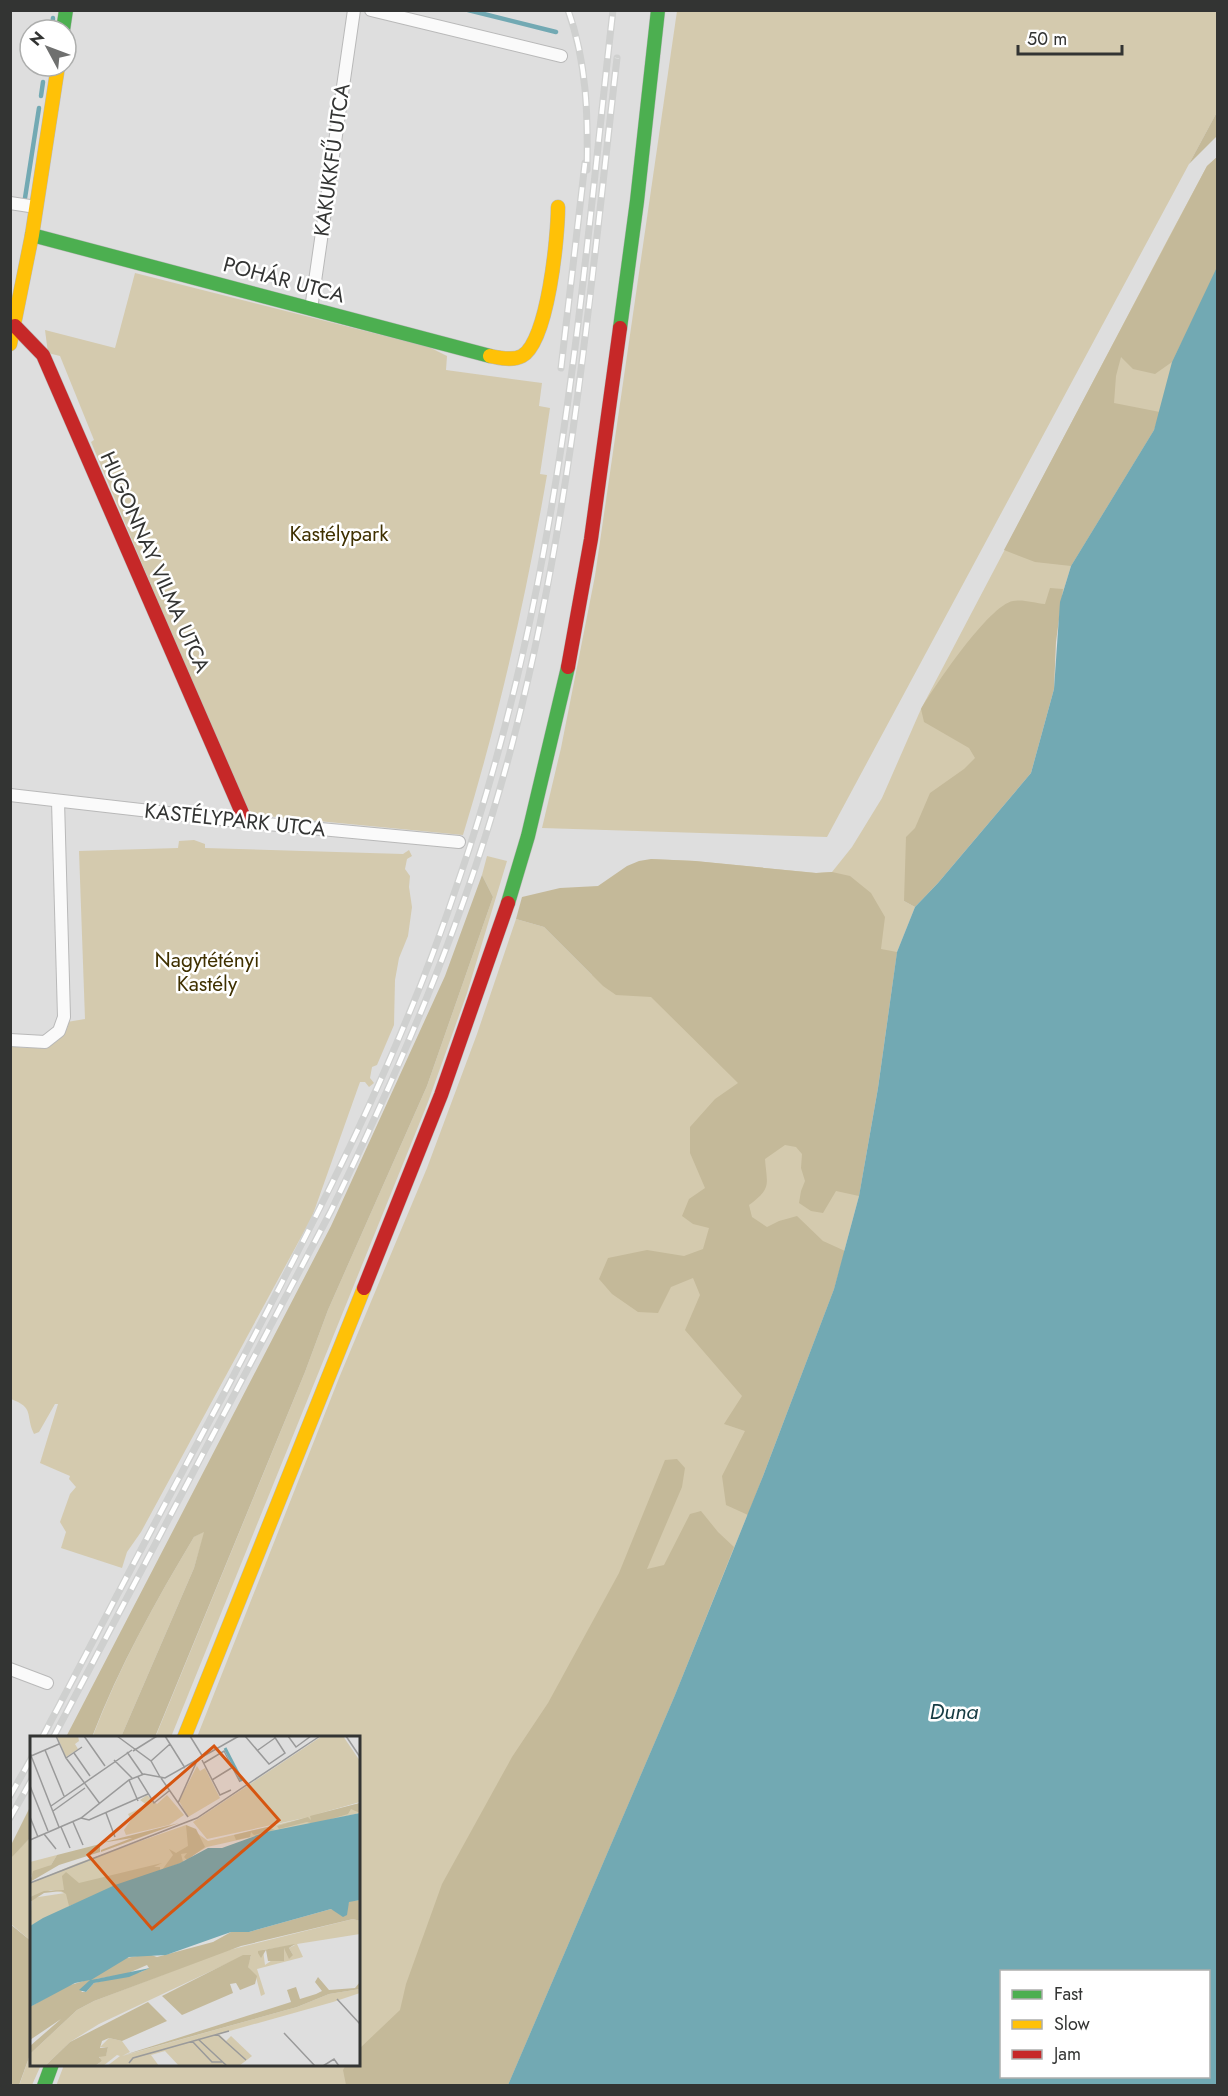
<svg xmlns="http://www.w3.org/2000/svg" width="1228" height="2096" font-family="Jost,sans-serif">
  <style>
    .green { fill: #d4caae }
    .forest { fill: #c4b999 }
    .water { fill: #72a9b3; fill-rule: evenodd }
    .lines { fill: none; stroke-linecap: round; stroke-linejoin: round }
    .stream { stroke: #72a9b3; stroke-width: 4.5 }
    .street-casing { stroke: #b9b9b9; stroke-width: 14 }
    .fast-casing { stroke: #b9b9b9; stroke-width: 15 }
    .slow-casing { stroke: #b9b9b9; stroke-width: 15 }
    .jam-casing { stroke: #b9b9b9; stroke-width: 15 }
    .street { stroke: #fafafa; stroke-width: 12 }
    .fast { stroke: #4caf50; stroke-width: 14 }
    .slow { stroke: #ffc107; stroke-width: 14 }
    .jam { stroke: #c62828; stroke-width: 14 }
    .rail-casing { stroke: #cfd0cf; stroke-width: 7 }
    .rail { stroke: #fff; stroke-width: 4.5; stroke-dasharray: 14; stroke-linecap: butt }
    .labels { text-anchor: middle; stroke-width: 5; stroke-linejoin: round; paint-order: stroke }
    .street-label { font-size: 21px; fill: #333433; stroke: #fff }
    .park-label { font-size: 21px; fill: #3f3000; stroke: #fff }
    .water-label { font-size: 22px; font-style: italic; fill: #163c43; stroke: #fff }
    .inset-river { fill: none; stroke: #72a9b3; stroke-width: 3 }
    .inset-road { fill: none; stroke: #9a9a9a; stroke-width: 1.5 }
    .view { fill: #d65510; fill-opacity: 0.15; stroke: #d65510; stroke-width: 3 }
    .inset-edge { fill: none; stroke: #333433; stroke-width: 3 }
  </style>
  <rect width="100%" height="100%" fill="#dedede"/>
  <g class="green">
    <polygon points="677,11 1217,11 1217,112 827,837 542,828 561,748 595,576"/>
    <polygon points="1217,157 1217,267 1154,430 1071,566 1060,602 904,901 915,907 897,952 859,1196 834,1289 763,1476 675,1695 508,2085 56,2086 64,2065 358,2064 358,1738 197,1737 339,1378 427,1168 477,1034 516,919 544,927 592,975 643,897 651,859 695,861 816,873 832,872 852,847 882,798 921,709 1169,237 1207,166"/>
    <path d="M135 273 429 347 447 356 446 370 542 383 539 406 550 408 540 474 547 475C526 597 499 717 463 835L256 815 250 811 238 793 91 442 94 440 60 356 48 353 45 330 115 348Z"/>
    <path d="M194 840 205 844V848L403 854 409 850 412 856 407 859 405 869 410 876 409 887 412 907 408 936 399 958 395 980 394 1025 377 1065 372 1067 370 1078 374 1083 369 1087 365 1082H360L312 1217 141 1532 127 1552 122 1568 61 1548 66 1532 60 1522 70 1494 76 1487 69 1479 70 1476 40 1463 58 1404H55L39 1432 34 1434C25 1415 35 1408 11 1399L10 1046C47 1051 43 1048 67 1022L85 1019 79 851 178 848 179 841Z"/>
    <polygon points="487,856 507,861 467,993 428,1102 171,1737 155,1738 305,1372 328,1310 427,1086 493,897 482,875"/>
    <path d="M205 1531 194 1568 121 1737 92 1738C119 1667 155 1602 194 1537Z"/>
    <polygon points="31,1837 31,1941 11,1924 10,1858"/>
    <polygon points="31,2052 32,2064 41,2065 32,2085 19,2086"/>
  </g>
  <g class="forest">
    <polygon points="1217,112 1217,136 1189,164"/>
    <polygon points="1217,157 1218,266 1212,280 1172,362 1155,374 1133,369 1121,357 1116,376 1114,403 1160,412 1154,430 1071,566 1035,562 1004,550 1207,166"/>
    <path d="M1050 588 1063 589 1056 642 1054 689 1031 773 938 883 915 907 904 901 906 837 915 828 930 793 964 769 975 758 969 748 924 722 921 709C934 687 989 605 1013 601 1022 599 1035 603 1045 604Z"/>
    <path d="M651 859 695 861 816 873 832 872 850 876 871 893 885 917 881 949 897 952 878 1088 859 1196 836 1191 823 1213 811 1211 799 1203 801 1191 805 1181 801 1168 802 1154 796 1147 785 1145 765 1159C767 1185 772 1188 749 1205L752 1217 767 1227 779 1221 797 1216 823 1241 845 1251 834 1289 748 1515 726 1505 722 1476 745 1431 724 1424 742 1396 685 1330 700 1295 693 1278 671 1287 658 1313 638 1312 612 1294 599 1279 608 1258 647 1250 684 1256 703 1249 709 1228 693 1224 682 1216 689 1199 705 1188 690 1153V1127L715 1099 738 1083 651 997 616 995 603 986 544 927 516 919 522 897 560 888 598 886 627 866 639 861Z"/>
    <path d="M482 875 493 897 427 1086 328 1310 305 1372 155 1737H121L194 1568 204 1532 194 1537C155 1602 119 1667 92 1737H66L331 1226 445 976Z"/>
    <polygon points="677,1459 685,1468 682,1487 647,1569 664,1565 690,1514 701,1511 718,1532 734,1547 675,1695 508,2085 346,2085 343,2070 346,2065 358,2064 359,2049 400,2010 406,1984 442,1884 512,1757 548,1703 619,1573 665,1460"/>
    <polygon points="31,1805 31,1837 11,1858 11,1845"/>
    <polygon points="10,1924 31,1941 31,2052 19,2085 11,2085"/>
  </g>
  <path class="water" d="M1217 267V2085H508L675 1695 763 1476 834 1289 859 1196 878 1088 897 952 915 907 938 883 1031 773 1054 689 1060 602 1071 566 1154 430 1172 362ZM1002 1972H1208V2076H1002Z"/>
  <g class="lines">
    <g class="stream">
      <polyline points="468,10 556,32"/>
      <polyline points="52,30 53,18"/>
      <polyline points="45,71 46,66"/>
      <polyline points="41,96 43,82"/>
      <polyline points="25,198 39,108"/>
    </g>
    <g class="street-casing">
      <g id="street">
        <polyline points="371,10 561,56"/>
        <polyline points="10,203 36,207"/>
        <polyline points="311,309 354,10"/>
        <polyline points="10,795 246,822 459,842"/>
        <polyline points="10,1040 45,1042 59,1031 64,1017 58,801"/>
        <polyline points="10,1669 47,1683"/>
      </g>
    </g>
    <g class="fast-casing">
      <g id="fast">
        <polyline points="63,30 66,10"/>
        <polyline points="32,235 490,356"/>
        <polyline points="620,328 637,201 658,10"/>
        <polyline points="508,903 528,836 568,667"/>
        <polyline points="44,2086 52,2064"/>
      </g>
    </g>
    <g class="slow-casing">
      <g id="slow">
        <polyline points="10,344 32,235 58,66"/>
        <path d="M490 356C499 358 513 361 522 356 548 342 558 236 558 207"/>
        <polyline points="184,1738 364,1288"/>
      </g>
    </g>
    <g class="jam-casing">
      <g id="jam">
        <polyline points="15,326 43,355 246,822"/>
        <polyline points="568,667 591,539 620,328"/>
        <polyline points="364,1288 441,1095 508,903"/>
      </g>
    </g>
    <use href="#street" class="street"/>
    <use href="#fast" class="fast"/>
    <use href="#slow" class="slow"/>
    <use href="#jam" class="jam"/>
    <g class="rail-casing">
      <g id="rail">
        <path d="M568 10C587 63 588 115 587 170"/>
        <polyline points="561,368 585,163"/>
        <path d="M42 1738C104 1620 165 1503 228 1386 314 1222 400 1059 458 882 497 769 526 652 547 533 578 361 593 185 613 10"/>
        <path d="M53 1738 331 1211C406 1056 474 897 516 729 572 509 591 283 617 58"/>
        <polyline points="10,1796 32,1757"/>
        <polyline points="10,1818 32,1779"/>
      </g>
    </g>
    <use href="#rail" class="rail"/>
  </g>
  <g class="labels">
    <g class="street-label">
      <text transform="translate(332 160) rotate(-82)" y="7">KAKUKKFŰ UTCA</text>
      <text transform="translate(284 280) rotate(15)" y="7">POHÁR UTCA</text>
      <text transform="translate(155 562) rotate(66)" y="7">HUGONNAY VILMA UTCA</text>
      <text transform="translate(235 820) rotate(6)" y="7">KASTÉLYPARK UTCA</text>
    </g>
    <g class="park-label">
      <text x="339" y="541">Kastélypark</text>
      <text x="207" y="967">Nagytétényi<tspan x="207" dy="24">Kastély</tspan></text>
    </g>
    <g class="water-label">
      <text x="954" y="1719">Duna</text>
    </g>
  </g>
  <g transform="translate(30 1736)">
    <rect width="330" height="330" fill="#dedede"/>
    <path d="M27 0H48L49 5 45 8 48 13 36 21ZM292 0H313L330 25V66L284 79 330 67V77L177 111 150 127 56 162 0 190 2 162 35 157 21 154 0 161V147L48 127 156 89 178 105 279 81 177 103 163 86ZM167 30 170 35 175 32 190 62 158 81 149 65ZM117 59 127 68 137 59 154 79 139 89 96 99 94 94 101 84 98 78 117 69 110 64ZM27 119 21 129 0 140V126ZM323 183 330 185V198L267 208 273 221 227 233 235 258 231 260 226 241 217 230 221 220H213L69 288 40 306 15 330H0V318L47 274 64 265 195 215ZM265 209 259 212 263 219 254 212 251 225 245 222 235 229 233 214ZM330 253V257L303 266 189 298 196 305 201 300 222 320 209 330H149L135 315 121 319 129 330H77L90 320 87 319 73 330H65L72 325 69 323 73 314 76 319 78 311H70L79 302 92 305 100 316 92 320 267 271 299 258Z" fill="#d4caae" fill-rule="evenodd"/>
    <path d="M330 67V77L321 73 318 78 284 88 277 86 249 93 247 90 278 81 281 84 280 80ZM149 87 71 116V114L102 102 71 107ZM156 89 166 93 175 111 157 124 154 121 157 117 151 118 153 126 132 134 143 119 139 113 146 117 158 110ZM238 91 245 94 224 99 221 96 220 101 206 104 204 99ZM70 108V116L29 129 0 146 3 135 21 129 27 119ZM132 127 124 131H130V135L39 170 36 158 31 155 14 157 0 166V161L14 155 34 154 32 140 36 136 49 147ZM330 164V185L323 183 211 210 64 265 47 274 0 318V310L31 283 0 304V271L34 251 60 243 91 223 118 218 127 221 183 206 201 196H219L301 173 310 176 317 172 319 165ZM117 229 119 232 111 236 64 247 56 256H51L66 243 96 238ZM265 208 259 212 263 219 259 223 254 212V225H238L236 214 231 222 228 217V215ZM213 219H221L218 231 227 240 225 248 210 254 206 247 200 248 203 257 152 279 132 260ZM288 241 299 254 325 252 330 246V253L299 258 267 271 91 320 261 266 257 254 266 251 270 263 286 258 292 255 285 246ZM118 266 137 285 92 305 79 302 72 305 70 312 78 311 76 320 69 321 72 325 65 330H15L40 306Z" fill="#c4b999" fill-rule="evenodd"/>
    <path d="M330 77V164L319 166 317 179 313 181 301 173 219 196H201L136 219 99 221 61 244 120 232 99 241 64 247 56 256 49 254 60 244 45 247 0 271V190L13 182 85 149 150 127 178 112H192L236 96Z" fill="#72a9b3"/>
    <path class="inset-river" d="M195 12 212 45"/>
    <path class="inset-road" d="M26 0 36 22 70 68M54 0 75 30M87 0 121 25 130 41M135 0 155 32M160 0 173 21M215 0 239 28 255 17 244 0M258 0 266 11 281 0M316 0 330 21M15 14 34 60M228 14 245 2M103 15 127 0M97 16 113 39M0 17 29 91M44 17 60 40M1 20 29 8M36 22 52 11M84 24 103 43M172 24 190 59 201 54M121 25 140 8M174 27 194 15 210 46M108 41 124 67 139 55M131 42 158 81M99 44 108 65M182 44 203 31M0 50 18 95M148 67 166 27M21 70 102 14M23 75 55 52M76 77 85 101M0 81 8 101M51 82 59 84 118 58M43 86 53 109M31 91 40 112M14 98 26 113M0 104 51 82 99 44 114 38 135 42 209 0M0 147 167 82 290 0M307 263 330 288M254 297 285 330M187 298 216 324M168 303 197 330M162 305 182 326H193M99 327 103 322 199 295M293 330 304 323 309 330"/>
    <path class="view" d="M184 10 249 84 122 193 58 119Z"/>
    <rect width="330" height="330" class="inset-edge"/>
  </g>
  <rect width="1228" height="2096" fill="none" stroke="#333433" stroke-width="24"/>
  <rect x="1000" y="1970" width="210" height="108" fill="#ffffff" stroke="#adaead" stroke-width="1.5"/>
  <rect x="1012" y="1990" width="30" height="9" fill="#4caf50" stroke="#adaead" stroke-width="1.5"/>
  <text x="1054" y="2000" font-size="18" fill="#333433">Fast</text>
  <rect x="1012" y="2020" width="30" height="9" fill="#ffc107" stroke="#adaead" stroke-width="1.5"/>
  <text x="1054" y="2030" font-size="18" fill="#333433">Slow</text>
  <rect x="1012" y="2050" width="30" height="9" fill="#c62828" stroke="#adaead" stroke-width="1.5"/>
  <text x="1054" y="2060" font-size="18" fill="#333433">Jam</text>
  <g transform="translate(48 48) rotate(311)"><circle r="28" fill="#ffffff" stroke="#adaead" stroke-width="1.5"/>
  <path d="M0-4.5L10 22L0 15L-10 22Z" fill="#6f706f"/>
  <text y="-9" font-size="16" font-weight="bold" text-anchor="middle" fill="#333433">N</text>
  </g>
  <path d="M1018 45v9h104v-9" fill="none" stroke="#333433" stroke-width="3"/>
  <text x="1027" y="45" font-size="18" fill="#333433" stroke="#ffffff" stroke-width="4.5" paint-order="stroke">50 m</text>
</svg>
